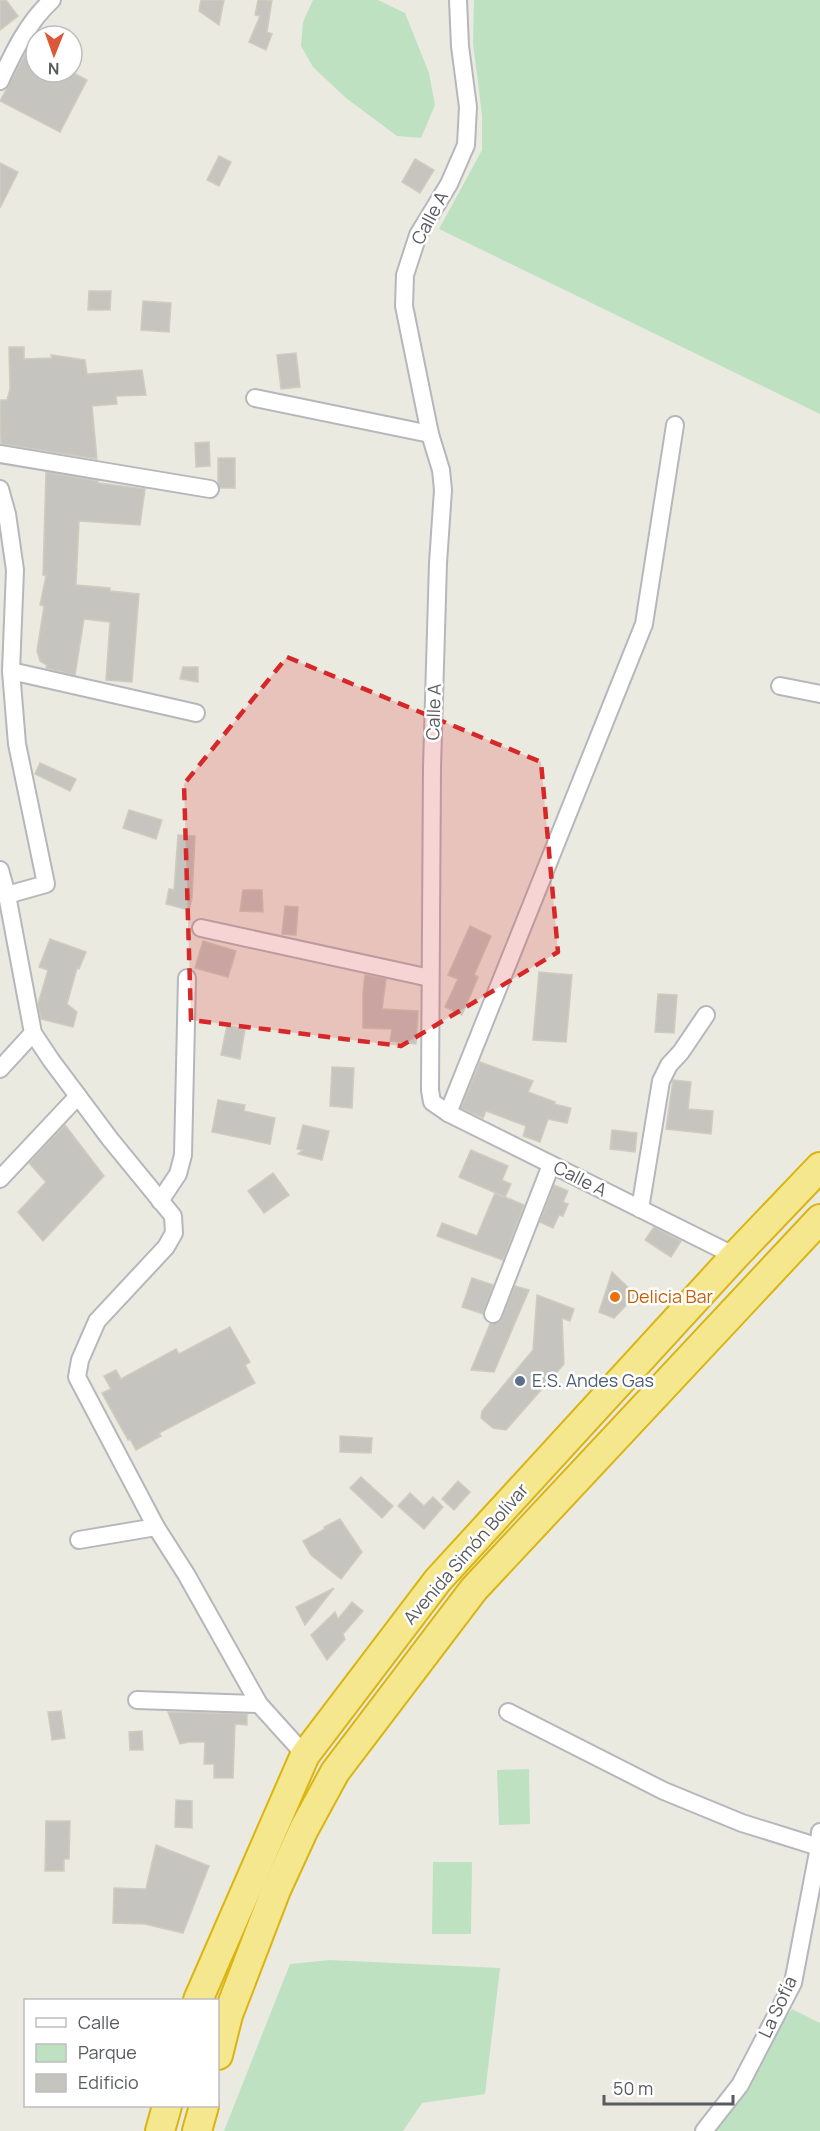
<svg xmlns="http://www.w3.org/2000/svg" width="820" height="2131" font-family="Manrope,sans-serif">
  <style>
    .green { fill: #bee1c2 }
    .building { fill: #c6c4be; stroke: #cfccbf; stroke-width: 1.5 }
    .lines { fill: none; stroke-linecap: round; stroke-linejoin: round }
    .street-casing { stroke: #b6b7bc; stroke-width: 20 }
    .highway-casing { stroke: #dbb50f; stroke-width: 32 }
    .street { stroke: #fff; stroke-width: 16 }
    .highway { stroke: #f5e78d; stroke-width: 28 }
    .marked { fill: #d62828; fill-opacity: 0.2; stroke: #d62828; stroke-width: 4.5; stroke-dasharray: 12 8; stroke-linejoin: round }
    .food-dot { fill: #e8710a; stroke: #fff; stroke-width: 2 }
    .service-dot { fill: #5c6f8a; stroke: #fff; stroke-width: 2 }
    .labels { text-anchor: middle; stroke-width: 5; stroke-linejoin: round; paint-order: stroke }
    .street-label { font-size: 18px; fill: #595b60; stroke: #fff }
    .food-label { font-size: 18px; fill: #c56008; stroke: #fff; text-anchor: start }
    .service-label { font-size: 18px; fill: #4e5e75; stroke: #fff; text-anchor: start }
  </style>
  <rect width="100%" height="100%" fill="#ebeae0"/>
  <g class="green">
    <polygon points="313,0 378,0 405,13 429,73 435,105 421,138 397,136 346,98 313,67 301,46 303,22"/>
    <polygon points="474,0 820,0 820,414 439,229 482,150 482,115 473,43"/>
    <polygon points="529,1769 530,1824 499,1825 497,1770"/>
    <polygon points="433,1862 472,1862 471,1934 432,1934"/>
    <polygon points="330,1960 500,1968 485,2094 422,2103 403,2131 224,2131 290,1964"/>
    <polygon points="792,2009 820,2023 820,2131 701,2131"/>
  </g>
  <g class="building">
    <polygon points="0,0 6,0 18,16 0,30"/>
    <polygon points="201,0 224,0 219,25 199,11"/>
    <polygon points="258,0 272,0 267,32 272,34 266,50 249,42 260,16 255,15"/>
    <polygon points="28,49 36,54 36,72 72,72 87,80 60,132 0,101"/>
    <polygon points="219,156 231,162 219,186 207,180"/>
    <polygon points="415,159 434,170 420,193 402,182"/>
    <polygon points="0,163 18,172 0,208"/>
    <polygon points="89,291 111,291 110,310 88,310"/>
    <polygon points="143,301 171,303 169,332 141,330"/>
    <polygon points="9,347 24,347 24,359 52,358 51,355 85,360 87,374 142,370 146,395 116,396 117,404 92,406 97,459 1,444 0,400 7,400 10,389"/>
    <polygon points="296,353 300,387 281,389 277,355"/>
    <polygon points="209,442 210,466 196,467 195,443"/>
    <polygon points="218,458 235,458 235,488 220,488 218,482"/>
    <polygon points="46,472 98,481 98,483 145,489 140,525 79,521 76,585 110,588 110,591 139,594 132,682 106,680 110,622 84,619 75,675 46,668 47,665 40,661 37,651 44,606 40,605 46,576 43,575"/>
    <polygon points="183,667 198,667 198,682 180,679"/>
    <polygon points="40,763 76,779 70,791 35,774"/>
    <polygon points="129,810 162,820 156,839 123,828"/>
    <polygon points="178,835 195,836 192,898 189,910 166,904 169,889 174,890"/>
    <polygon points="243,890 262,890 263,912 240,911"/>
    <polygon points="285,906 298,907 296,935 282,934"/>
    <polygon points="470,926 491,936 474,975 478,977 462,1015 445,1007 458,979 448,975"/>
    <polygon points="50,939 86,952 79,969 77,968 67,1004 77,1012 73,1027 41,1019 38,1004 48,970 39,967"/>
    <polygon points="203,941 236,951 228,977 195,968"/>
    <polygon points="539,972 572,975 566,1042 533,1040"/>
    <polygon points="365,975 386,979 382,1009 418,1011 416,1044 390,1041 392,1029 363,1028 363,993"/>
    <polygon points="658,994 677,995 674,1033 655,1032"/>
    <polygon points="227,1025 245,1029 240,1059 221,1055"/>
    <polygon points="480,1062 533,1081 528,1092 555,1102 554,1104 571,1108 567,1123 548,1119 540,1142 523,1136 526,1126 486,1111 483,1118 461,1108"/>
    <polygon points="332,1067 354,1068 352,1108 330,1106"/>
    <polygon points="673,1080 691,1082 688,1109 713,1111 711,1134 666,1129"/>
    <polygon points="218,1100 245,1105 244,1111 275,1118 270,1144 212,1132"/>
    <polygon points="65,1125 104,1176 43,1241 18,1212 46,1182 29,1163"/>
    <polygon points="303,1125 329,1131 322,1160 298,1154 303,1150 297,1149"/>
    <polygon points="612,1130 637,1133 635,1152 610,1149"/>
    <polygon points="471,1150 508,1166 502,1180 511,1184 505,1197 459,1177"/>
    <polygon points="273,1173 289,1195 264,1213 248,1191"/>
    <polygon points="554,1185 568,1191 563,1202 568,1204 563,1216 559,1215 553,1228 540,1222"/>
    <polygon points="495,1193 524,1205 503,1260 437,1236 442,1223 477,1236"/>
    <polygon points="654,1227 681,1241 671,1257 645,1240"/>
    <polygon points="612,1272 636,1295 614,1318 599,1312"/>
    <polygon points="472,1278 493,1285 483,1314 462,1307"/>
    <polygon points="515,1286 529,1290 494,1372 471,1370 490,1324 499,1322 502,1318"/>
    <polygon points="537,1295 574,1309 570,1321 562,1318 564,1364 506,1430 493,1428 481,1418 482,1411 533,1350"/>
    <polygon points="230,1327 250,1362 245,1365 255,1383 159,1433 161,1436 136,1450 130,1439 128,1440 102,1393 111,1389 104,1376 116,1370 121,1379 176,1349 179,1354"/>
    <polygon points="340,1436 372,1438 371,1453 340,1452"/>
    <polygon points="361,1477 393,1506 382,1518 350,1488"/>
    <polygon points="458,1481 470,1492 454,1510 442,1499"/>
    <polygon points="410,1493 424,1506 433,1497 443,1507 424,1529 398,1506"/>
    <polygon points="340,1519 362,1552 341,1579 311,1555 303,1541 325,1529 324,1527"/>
    <polygon points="334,1588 305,1625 296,1607"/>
    <polygon points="352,1602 363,1611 343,1634 345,1639 327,1660 311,1635 335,1612 338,1619"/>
    <polygon points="61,1711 65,1738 52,1740 48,1712"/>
    <polygon points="168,1712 247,1714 247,1725 235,1724 233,1778 214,1778 214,1764 204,1764 205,1742 189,1742 180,1744"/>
    <polygon points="142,1731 143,1750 130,1750 129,1732"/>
    <polygon points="176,1800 192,1801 192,1828 175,1827"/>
    <polygon points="46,1821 70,1821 69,1859 64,1859 64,1871 45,1871"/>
    <polygon points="156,1845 209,1866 183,1933 145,1924 113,1923 114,1888 146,1889"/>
  </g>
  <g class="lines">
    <g class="street-casing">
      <g id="street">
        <polyline points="458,0 460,46 468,107 466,145 449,184 418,235 405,275 404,306 430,434 441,470 443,490 438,563 432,767 430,1090 432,1102 448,1113 735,1256"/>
        <path d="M0 81C14 51 28 22 52 0"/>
        <polyline points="255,398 430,434"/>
        <polyline points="0,454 210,489"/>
        <polyline points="0,489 7,514 15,570 11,671 17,744 46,884 7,895"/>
        <polyline points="11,671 196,713"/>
        <polyline points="780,686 820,694"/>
        <polyline points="0,870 7,895 33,1033 51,1060 110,1139 173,1216 174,1233 166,1247 97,1321 80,1360 77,1377 156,1527 186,1574 259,1704 305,1755"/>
        <polyline points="201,928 430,978"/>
        <polyline points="0,1069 33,1033"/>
        <polyline points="448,1113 644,624 675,425"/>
        <polyline points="0,1179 78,1096"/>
        <polyline points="160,1201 178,1174 183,1155 187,978"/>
        <polyline points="640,1209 661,1081 669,1065 681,1052 706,1015"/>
        <polyline points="493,1314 551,1165"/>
        <polyline points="79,1540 156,1527"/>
        <polyline points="137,1700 259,1704"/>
        <polyline points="508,1712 664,1791 742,1823 819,1847"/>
        <polyline points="704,2131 740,2085 793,1983 819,1847 820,1832"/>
      </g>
    </g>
    <g class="highway-casing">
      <g id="highway">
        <polyline points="198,2000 305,1755 438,1580 735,1256 820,1167"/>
        <polyline points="218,2055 228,2015 276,1890 304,1829 335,1772 474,1589 820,1219"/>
        <polyline points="160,2131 167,2106"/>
        <polyline points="197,2131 204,2106"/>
      </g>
    </g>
    <use href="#street" class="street"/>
    <use href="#highway" class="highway"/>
  </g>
  <path class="marked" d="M287 657 541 762 558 952 401 1046 191 1020 184 784Z"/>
  <circle class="food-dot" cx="615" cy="1297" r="6"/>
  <circle class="service-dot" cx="520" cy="1381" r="6"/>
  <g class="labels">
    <g class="street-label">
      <text transform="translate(430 218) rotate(-62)" y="6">Calle A</text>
      <text transform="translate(434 712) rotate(-88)" y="6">Calle A</text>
      <text transform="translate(580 1179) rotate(27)" y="6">Calle A</text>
      <text transform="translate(466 1554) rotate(-49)" y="6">Avenida Simón Bolívar</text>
      <text transform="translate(778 2007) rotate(-65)" y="6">La Sofía</text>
    </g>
    <g class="food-label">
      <text x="627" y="1303">Delicia Bar</text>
    </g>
    <g class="service-label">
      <text x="532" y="1387">E.S. Andes Gas</text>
    </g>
  </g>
  <rect x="24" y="1999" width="195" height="108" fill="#ffffff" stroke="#bdbdbf" stroke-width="1.5"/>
  <rect x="36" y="2018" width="30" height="9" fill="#ffffff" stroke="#bdbdbf" stroke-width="1.5"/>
  <text x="78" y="2029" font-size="18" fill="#595b60">Calle</text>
  <rect x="36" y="2044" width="30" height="18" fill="#bee1c2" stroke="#bdbdbf" stroke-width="1.5"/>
  <text x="78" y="2059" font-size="18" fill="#595b60">Parque</text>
  <rect x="36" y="2074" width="30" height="18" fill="#c6c4be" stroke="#bdbdbf" stroke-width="1.5"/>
  <text x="78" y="2089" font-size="18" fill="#595b60">Edificio</text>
  <g transform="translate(54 54) rotate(181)"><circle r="28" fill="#ffffff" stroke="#bdbdbf" stroke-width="1.5"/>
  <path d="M0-4.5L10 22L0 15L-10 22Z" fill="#dc5735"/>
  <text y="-9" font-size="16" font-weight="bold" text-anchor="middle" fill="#595b60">N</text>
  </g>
  <path d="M604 2095v9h129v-9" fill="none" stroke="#595b60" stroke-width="3"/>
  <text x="613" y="2095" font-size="18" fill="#595b60" stroke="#ffffff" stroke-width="4.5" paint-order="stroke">50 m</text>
</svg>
